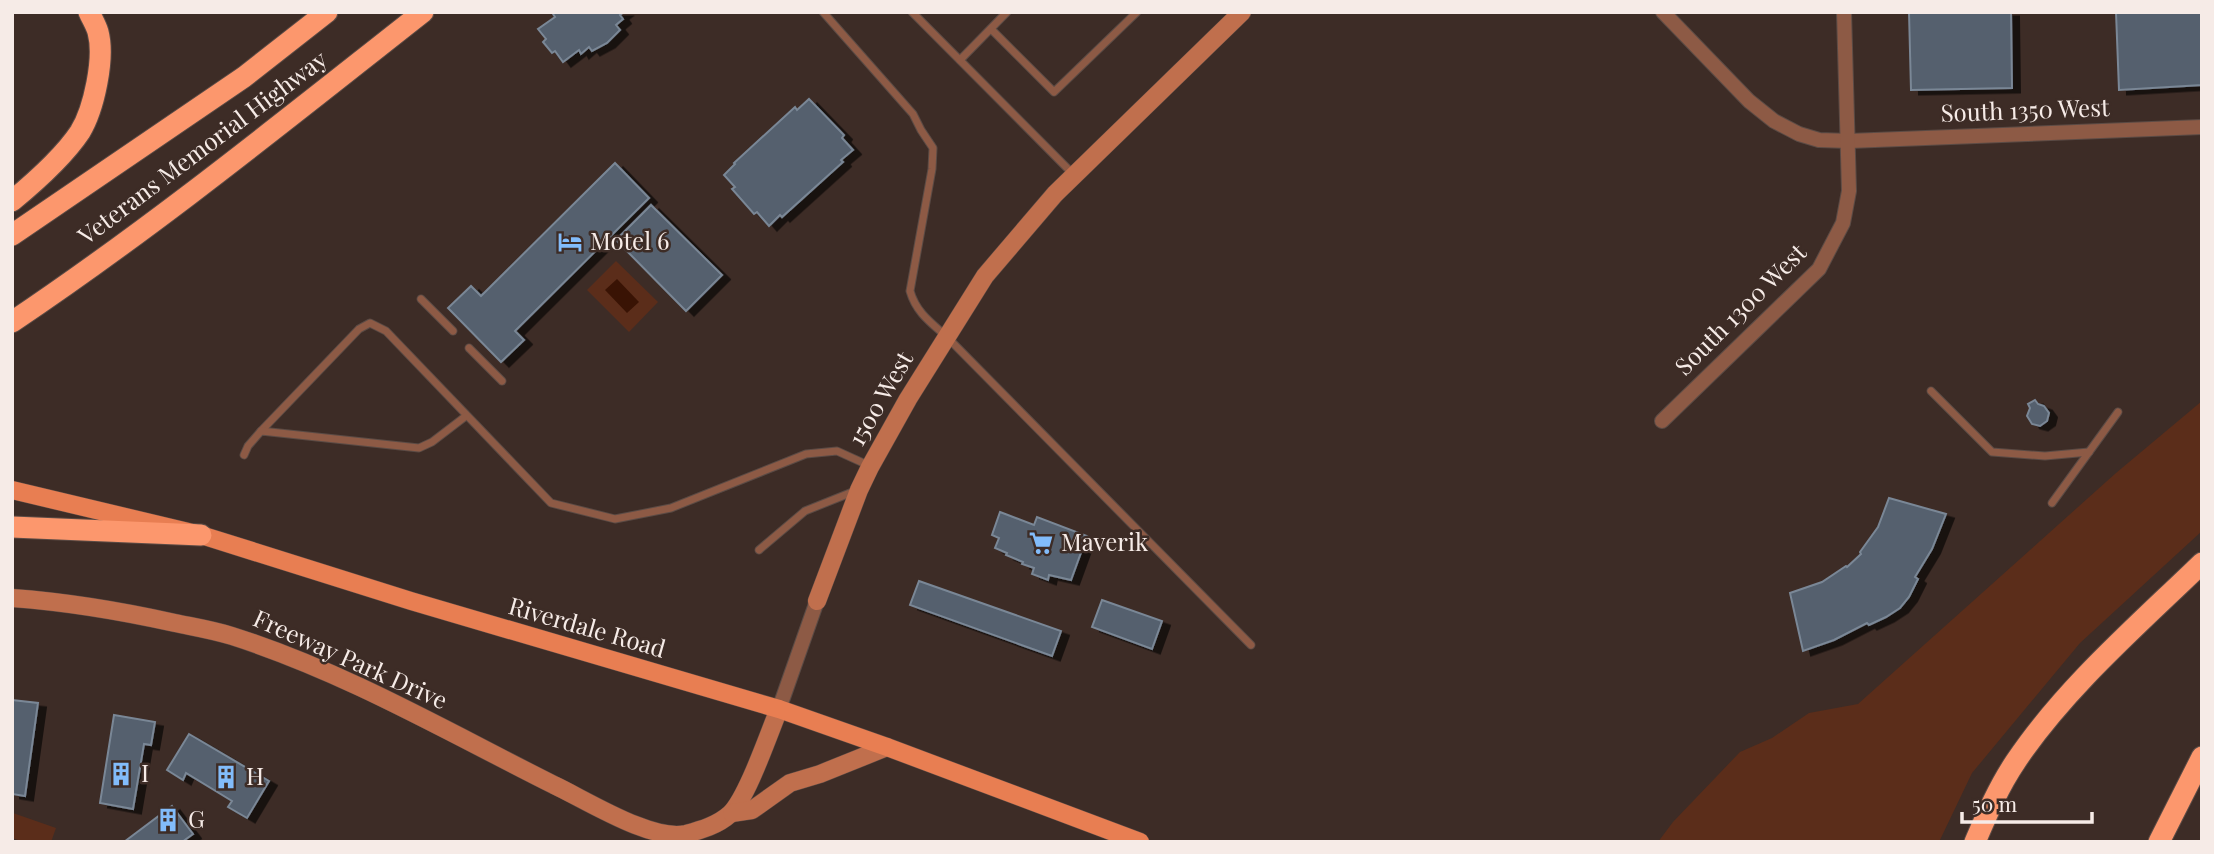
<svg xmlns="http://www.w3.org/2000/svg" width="2214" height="854" font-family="'Playfair Display',serif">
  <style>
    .green { fill: #5b2d1a }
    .water { fill: #391304 }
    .building { fill: #54606e; stroke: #7a8796; stroke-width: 2; filter: url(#shadow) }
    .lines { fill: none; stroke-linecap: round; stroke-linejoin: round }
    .lane-casing { stroke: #5b4b45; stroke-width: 9 }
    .street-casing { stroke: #5b4b45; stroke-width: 16 }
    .secondary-casing { stroke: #5b4b45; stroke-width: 19 }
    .primary-casing { stroke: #5b4b45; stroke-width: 19 }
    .highway-casing { stroke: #5b4b45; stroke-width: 23 }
    .lane { stroke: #8d5a45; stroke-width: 7 }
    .street { stroke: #8d5a45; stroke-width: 14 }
    .secondary { stroke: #c06f4d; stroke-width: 18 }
    .primary { stroke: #e87e52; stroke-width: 18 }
    .highway { stroke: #fc976d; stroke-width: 21 }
    .labels { text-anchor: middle; stroke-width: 5; stroke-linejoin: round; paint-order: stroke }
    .street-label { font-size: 24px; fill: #f6ebe7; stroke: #3d2c26 }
    .poi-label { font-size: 24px; fill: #f6ebe7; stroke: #3d2c26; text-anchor: start }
  </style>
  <defs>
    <filter id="shadow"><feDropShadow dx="8" dy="4.5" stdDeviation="0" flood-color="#0009"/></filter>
  </defs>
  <rect width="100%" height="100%" fill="#3d2c26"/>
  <g class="green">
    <polygon points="616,261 658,302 629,332 587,290"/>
    <polygon points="2202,401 2202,531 2080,643 1972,773 1939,842 1658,842 1673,822 1740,752 1772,738 1809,713 1858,704 2116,473"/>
    <polygon points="13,813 56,828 51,842 24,842 12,838"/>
  </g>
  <polygon class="water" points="617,279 639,302 627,313 605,290"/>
  <g class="building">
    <polygon points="555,12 624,12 620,15 623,19 616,25 620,30 607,43 592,51 589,47 581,54 579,50 563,62 555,51 552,53 543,42 546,39 538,29 555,17 553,14"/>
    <polygon points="1909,12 2011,12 2012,88 1911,90"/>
    <polygon points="2116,12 2202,12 2202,85 2119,90"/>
    <polygon points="809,99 844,135 842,138 853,150 841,160 843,162 782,217 780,215 769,226 757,212 754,214 732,189 735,187 724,175 735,164 734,163 795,107 797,110"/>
    <polygon points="615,163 649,198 515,331 524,340 501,362 448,308 471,286 481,296"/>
    <polygon points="651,205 722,275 686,311 616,240"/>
    <polygon points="2035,400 2038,404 2044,406 2049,413 2047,421 2040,426 2032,424 2027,416 2030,408 2028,404"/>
    <polygon points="1889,498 1946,514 1932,549 1915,577 1918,579 1909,597 1900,608 1886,617 1869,625 1867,623 1834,640 1803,651 1790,593 1822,582 1846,566 1847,567 1861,554 1860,552 1878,527"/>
    <polygon points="1000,512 1034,525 1037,517 1087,536 1071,580 1049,575 1048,580 1032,574 1034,568 1022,564 1023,562 1006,555 1007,553 995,548 999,538 992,535"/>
    <polygon points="919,581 1061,631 1052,656 910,605"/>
    <polygon points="1102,600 1162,621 1152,649 1092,627"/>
    <polygon points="12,700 38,703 25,796 12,794"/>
    <polygon points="114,715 155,722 151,745 144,744 133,809 100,803"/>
    <polygon points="189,734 269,781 247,818 228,807 232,801 186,773 183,780 167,770"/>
    <polygon points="172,806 193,834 182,842 124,842"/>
  </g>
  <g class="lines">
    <g class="lane-casing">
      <g id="lane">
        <path d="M823 12 913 114 921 130 933 148 932 169 910 291C916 312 930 322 946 336L1251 645"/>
        <polyline points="912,12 1074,175"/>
        <polyline points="991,29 1054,92 1137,12"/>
        <polyline points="960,60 1007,12"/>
        <polyline points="421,299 453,331"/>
        <polyline points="469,348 502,381"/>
        <polyline points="1931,391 1992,452 2045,456 2089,452"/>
        <polyline points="261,431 359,329 370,323 386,331 551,503 615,519 671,508 806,454 837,451 870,466"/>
        <polyline points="244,455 248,446 261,431 419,448 432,442 466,416"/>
        <polyline points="2052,503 2118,412"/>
        <polyline points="759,550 805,511 855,491"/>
      </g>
    </g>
    <g class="street-casing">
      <g id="street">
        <polyline points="1663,12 1749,101 1774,121 1799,134 1819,140 1849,141 2202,127"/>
        <polyline points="1662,421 1819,269 1843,223 1849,191 1844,12"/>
        <polyline points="779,709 817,601"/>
      </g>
    </g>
    <g class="secondary-casing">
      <g id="secondary">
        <path d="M12 598C67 602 121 611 175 623 194 627 213 630 232 636 345 672 448 732 554 785 586 800 652 842 686 834 701 830 718 825 730 814 747 798 769 733 779 709"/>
        <polyline points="817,601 859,490 870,467 908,399 985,276 1055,194 1242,12"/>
        <polyline points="732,813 752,810 790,783 820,774 887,747"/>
      </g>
    </g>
    <g class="primary-casing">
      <polyline id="primary" points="12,490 201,535 411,601 779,709 887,747 1140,842"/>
    </g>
    <g class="highway-casing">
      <g id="highway">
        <path d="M12 201C35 182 64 156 80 132 94 109 105 58 98 32 96 25 92 19 89 12"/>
        <polyline points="12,235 244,77 327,12"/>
        <path d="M12 322C155 226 288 118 423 12"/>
        <polyline points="12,527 201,535"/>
        <path d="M1975 842C1987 814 1999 786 2016 761 2065 688 2139 624 2202 563"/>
        <polyline points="2159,842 2202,757"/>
      </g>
    </g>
    <use href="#lane" class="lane"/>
    <use href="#street" class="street"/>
    <use href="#secondary" class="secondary"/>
    <use href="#primary" class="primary"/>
    <use href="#highway" class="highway"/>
  </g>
  <defs>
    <g id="hotel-bare" transform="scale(1.89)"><path d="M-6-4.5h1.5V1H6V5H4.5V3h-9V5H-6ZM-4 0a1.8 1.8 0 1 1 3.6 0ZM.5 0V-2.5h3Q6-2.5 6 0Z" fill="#82bcfa" stroke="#3d2c26" stroke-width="2.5" paint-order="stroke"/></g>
    <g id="supermarket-bare" transform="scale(1.89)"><path d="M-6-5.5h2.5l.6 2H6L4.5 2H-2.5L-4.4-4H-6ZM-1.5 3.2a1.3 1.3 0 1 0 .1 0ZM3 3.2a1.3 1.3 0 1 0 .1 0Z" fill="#82bcfa" stroke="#3d2c26" stroke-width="2.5" paint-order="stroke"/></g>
    <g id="building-bare" transform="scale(1.89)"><path d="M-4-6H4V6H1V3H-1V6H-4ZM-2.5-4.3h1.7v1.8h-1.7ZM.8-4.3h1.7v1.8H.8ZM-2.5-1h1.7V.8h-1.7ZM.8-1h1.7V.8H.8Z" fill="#82bcfa" stroke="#3d2c26" stroke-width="2.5" paint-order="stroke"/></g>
  </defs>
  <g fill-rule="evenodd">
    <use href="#hotel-bare" x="570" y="242"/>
    <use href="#supermarket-bare" x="1041" y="543"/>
    <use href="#building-bare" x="121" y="774"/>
    <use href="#building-bare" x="226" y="777"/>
    <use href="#building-bare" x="168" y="820"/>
  </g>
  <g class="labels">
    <g class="street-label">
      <text transform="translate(2025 111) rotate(-2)" y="8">South 1350 West</text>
      <text transform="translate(203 148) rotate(-37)" y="8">Veterans Memorial Highway</text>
      <text transform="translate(1741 310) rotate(-45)" y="8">South 1300 West</text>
      <text transform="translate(881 399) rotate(-60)" y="8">1500 West</text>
      <text transform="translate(587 628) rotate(16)" y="8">Riverdale Road</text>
      <text transform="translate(350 660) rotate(24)" y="8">Freeway Park Drive</text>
    </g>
    <g class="poi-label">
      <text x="590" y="250">Motel 6</text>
      <text x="1061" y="551">Maverik</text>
      <text x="141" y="782">I</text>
      <text x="246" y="785">H</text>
      <text x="188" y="828">G</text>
    </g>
  </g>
  <rect width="2214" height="854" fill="none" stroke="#f6ebe7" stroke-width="28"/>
  <path d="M1962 812v10h130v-10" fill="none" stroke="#f6ebe7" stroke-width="3.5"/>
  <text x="1972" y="812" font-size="21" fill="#f6ebe7" stroke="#3d2c26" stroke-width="5" paint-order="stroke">50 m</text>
</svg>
